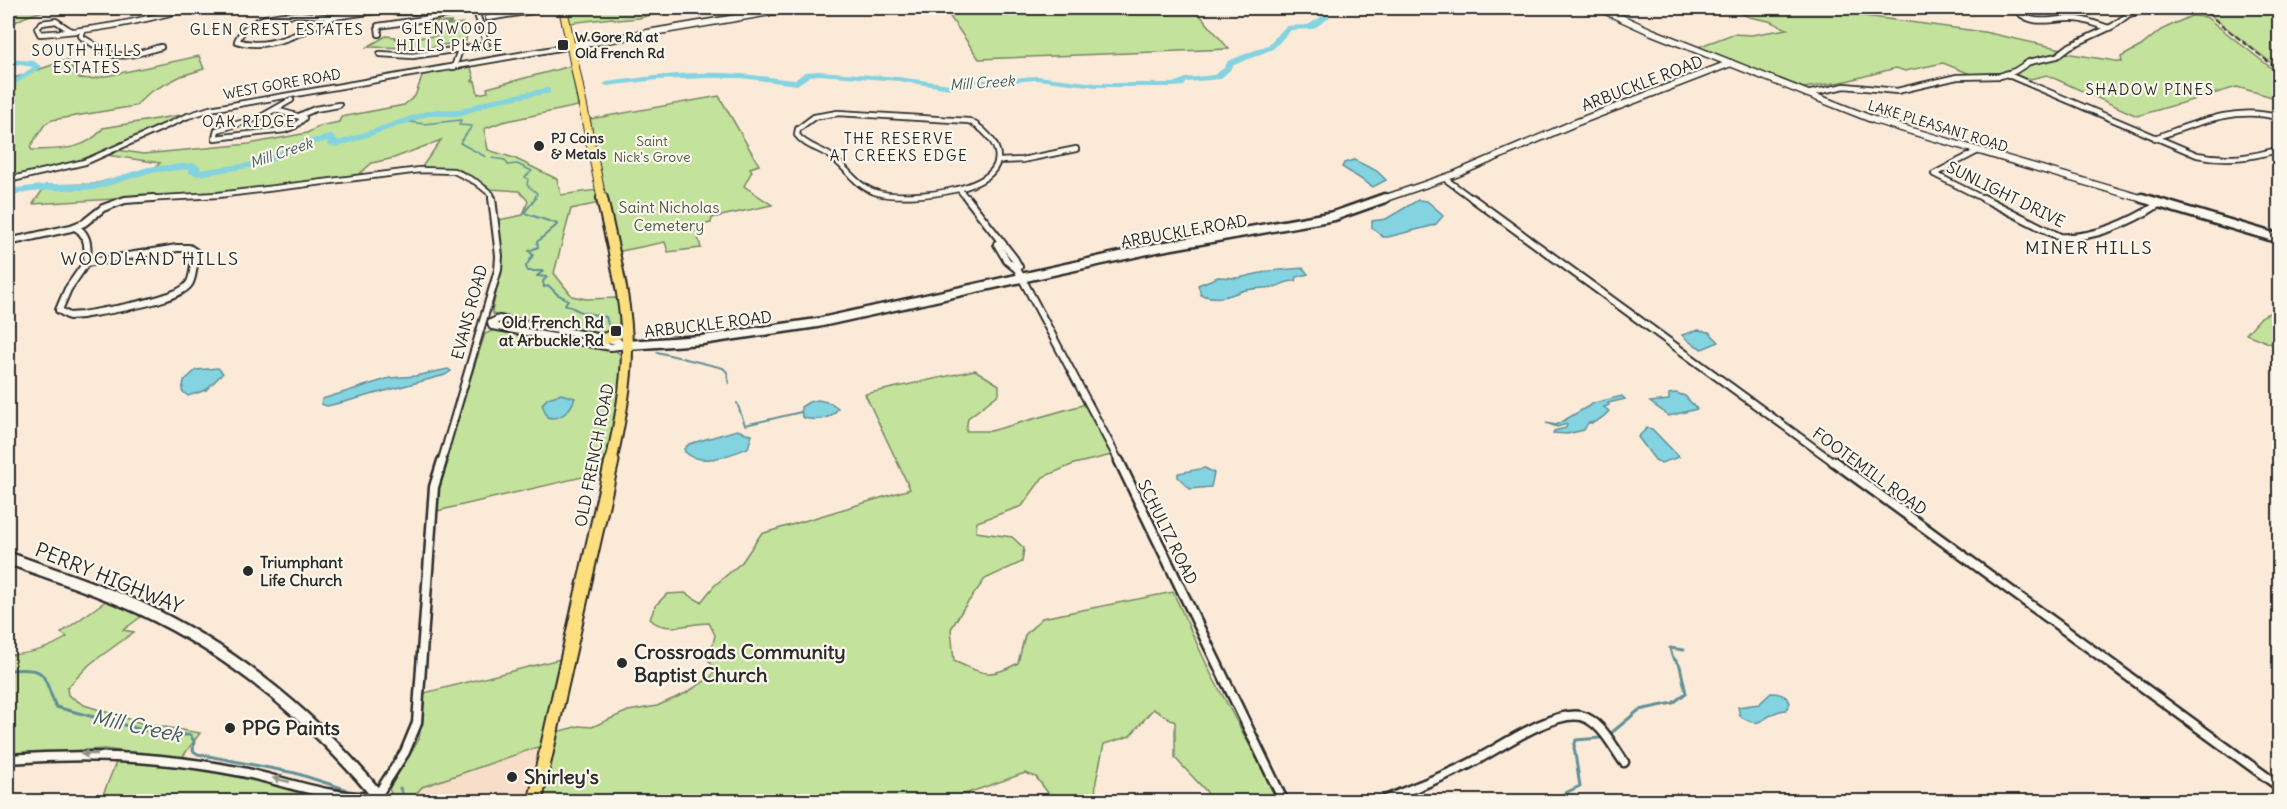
<svg xmlns="http://www.w3.org/2000/svg" width="2287" height="809" font-family="Delius,sans-serif">
  <style>
    .built { fill: #f8ddc9 }
    .green { fill: #c3e29b; stroke: #778663; stroke-width: 1.5 }
    .water { fill: #83d3e0; stroke: #609098; stroke-width: 1.5 }
    .lines { fill: none; stroke-linecap: round; stroke-linejoin: round }
    .stream-far2 { stroke: #609098; stroke-width: 1.5 }
    .stream-far1 { stroke: #609098; stroke-width: 2 }
    .stream { stroke: #609098; stroke-width: 3 }
    .river { fill: #83d3e0; fill-rule: evenodd }
    .street-far2-casing { stroke: #2b2b2b; stroke-width: 8 }
    .street-far1-casing { stroke: #2b2b2b; stroke-width: 10 }
    .street-casing { stroke: #2b2b2b; stroke-width: 13 }
    .secondary-far2-casing { stroke: #2b2b2b; stroke-width: 9 }
    .secondary-far1-casing { stroke: #2b2b2b; stroke-width: 13 }
    .secondary-casing { stroke: #2b2b2b; stroke-width: 16 }
    .primary-far2-casing { stroke: #2b2b2b; stroke-width: 10 }
    .primary-far1-casing { stroke: #2b2b2b; stroke-width: 14 }
    .primary-casing { stroke: #2b2b2b; stroke-width: 17 }
    .street-far2 { stroke: #fbf7ec; stroke-width: 4.5 }
    .street-far1 { stroke: #fbf7ec; stroke-width: 6 }
    .street { stroke: #fbf7ec; stroke-width: 8 }
    .secondary-far2 { stroke: #fbf7ec; stroke-width: 6 }
    .secondary-far1 { stroke: #fbf7ec; stroke-width: 8 }
    .secondary { stroke: #fbf7ec; stroke-width: 11 }
    .primary-far2 { stroke: #fddf80; stroke-width: 8 }
    .primary-far1 { stroke: #fddf80; stroke-width: 10 }
    .primary { stroke: #fddf80; stroke-width: 13 }
    .rail { stroke: #2b2b2b; stroke-width: 1.5; stroke-dasharray: 6 3; stroke-linecap: butt }
    .oneway { fill: #93918c }
    .poi-dot { fill: #2b2b2b; stroke: #fbf7ec; stroke-width: 2 }
    .labels { text-anchor: middle; stroke-width: 4.5; stroke-linejoin: round; paint-order: stroke }
    .far-poi-label { font-size: 14px; font-weight: bold; fill: #2b2b2b; stroke: #fbf7ec; text-anchor: start }
    .far-street-label { font-size: 14px; fill: #2b2b2b; stroke: #fbf7ec }
    .far-park-label { font-size: 14px; fill: #515947; stroke: #fbf7ec }
    .far-neighbourhood-label { font-size: 15px; letter-spacing: 1.5px; fill: #2b2b2b; stroke: #fbf7ec }
    .far-water-label { font-size: 15px; font-style: italic; fill: #455d61; stroke: #fbf7ec }
    .street-label { font-size: 16px; fill: #2b2b2b; stroke: #fbf7ec }
    .park-label { font-size: 16px; fill: #515947; stroke: #fbf7ec }
    .poi-label { font-size: 16px; font-weight: bold; fill: #2b2b2b; stroke: #fbf7ec; text-anchor: end }
    .neighbourhood-label { font-size: 18px; letter-spacing: 1.5px; fill: #2b2b2b; stroke: #fbf7ec }
    .near-street-label { font-size: 20px; fill: #2b2b2b; stroke: #fbf7ec }
    .near-poi-label { font-size: 20px; font-weight: bold; fill: #2b2b2b; stroke: #fbf7ec; text-anchor: start }
    .near-water-label { font-size: 21px; font-style: italic; fill: #455d61; stroke: #fbf7ec }
  </style>
  <rect width="100%" height="100%" fill="#fcead9"/>
  <filter id="ink" filterUnits="userSpaceOnUse"><feTurbulence type="fractalNoise" baseFrequency=".0167" numOctaves="2"/><feDisplacementMap in="SourceGraphic" scale="12" xChannelSelector="R" yChannelSelector="G"/><feConvolveMatrix kernelMatrix="1 2 1 2 8 2 1 2 1" color-interpolation-filters="sRGB"/></filter>
  <g filter="url(#ink)">
    <polygon class="built" points="541,746 527,801 410,802 422,787"/>
    <g class="green">
      <path d="M8 8H149L148 11C130 13 111 16 92 15 82 15 74 12 64 10 48 7 19 17 8 28Z"/>
      <polygon points="566,8 711,8 658,13 639,18 618,20 612,18 570,23"/>
      <polygon points="944,8 1194,8 1229,49 979,59"/>
      <polygon points="1731,8 1815,8 1820,10 1984,32 2062,49 2055,55 2024,63 2007,72 1973,75 1943,63 1905,71 1896,68 1846,81 1798,89 1695,48 1733,34 1751,35 1787,29 1769,21 1749,17"/>
      <polygon points="2205,8 2279,8 2279,69 2213,17"/>
      <polygon points="2191,16 2206,17 2279,74 2279,99 2237,87 2137,116 2047,75 2026,80 2013,75 2030,65 2065,53 2122,62 2121,57 2141,46 2161,30"/>
      <polygon points="436,17 439,18 437,22 452,22 445,25 463,23 463,31 467,34 466,41 425,48 367,47 386,36 395,37 396,39 436,36 438,34 426,32 431,25 431,20"/>
      <path d="M199 56 204 69 181 76 150 92 135 106 52 120 45 124 30 147 32 150C59 149 86 151 103 128L192 113 89 160 8 179V80L67 60 79 78 92 79Z"/>
      <polygon points="470,65 474,78 472,81 475,81 478,94 488,92 487,88 571,66 578,106 502,122 484,129 488,150 514,158 557,179 561,195 597,190 600,203 571,209 554,273 572,296 586,299 617,298 620,316 618,331 607,336 506,319 493,314 492,311 502,266 498,220 523,215 528,201 519,191 490,189 459,169 421,168 441,140 394,158 372,163 357,176 230,192 33,204 46,185 94,184 156,167 160,163 106,155 118,150 143,154 249,144 307,133 320,126 339,122 341,117 404,105 415,96 422,77 421,74"/>
      <polygon points="719,96 759,165 750,168 752,171 744,186 772,205 712,218 711,223 695,226 701,248 668,252 665,242 616,252 590,119"/>
      <polygon points="2279,308 2279,347 2246,334 2261,317"/>
      <polygon points="494,330 615,350 622,356 619,405 604,472 437,511 440,469 485,334"/>
      <path d="M975 370 999 385V394L968 418 966 431H991L1086 404 1112 455 1074 464 1043 477 1022 506 977 522 976 532 1012 537 1024 548 1022 562 985 579 963 609 951 629 954 661C983 674 990 679 1018 663L1025 635 1042 618 1173 592 1212 676 1280 801H1211L1206 791 1175 758V722L1153 709 1130 736 1104 744 1096 781 1095 801H1054L1036 777 1025 773 962 795 968 794 969 801 542 802 556 732 579 726 592 727 628 711 657 706 686 693 711 677 715 669 709 661 715 635 709 623C689 623 665 634 650 619L655 606 667 594 685 593 701 602 714 586 742 562 761 534 910 489 865 394Z"/>
      <path d="M107 600 142 616 123 630 134 632 90 664 67 688 68 695 84 705 141 723 200 733 181 759 104 749 8 755V655C29 654 49 649 67 637L61 633Z"/>
      <polygon points="560,659 541,746 422,787 410,801 395,801 389,789 419,739 424,693"/>
      <polygon points="117,760 200,769 247,777 342,801 100,802"/>
    </g>
    <g class="water">
      <polygon points="1354,160 1377,171 1386,180 1373,187 1342,167 1344,163"/>
      <polygon points="1418,200 1427,201 1441,213 1443,216 1435,225 1388,237 1383,237 1372,228 1372,221 1386,219"/>
      <path d="M1303 268 1308 274 1297 277 1296 281C1286 280 1283 285 1274 287 1267 288 1247 289 1242 291 1226 297 1218 300 1201 295L1198 285 1218 277 1238 278 1270 271Z"/>
      <polygon points="1698,330 1709,332 1719,342 1702,349 1691,343 1682,335"/>
      <polygon points="218,368 223,373 206,390 188,396 182,391 184,381 196,370"/>
      <polygon points="448,369 451,371 445,375 344,402 327,406 321,404 322,399 390,378 415,376"/>
      <polygon points="1676,393 1685,396 1697,409 1669,416 1650,402 1669,400 1669,394"/>
      <path d="M561 394 575 398C571 410 561 421 547 417L542 404 548 398Z"/>
      <path d="M1622 396 1625 399 1608 403 1609 405 1604 407 1609 411C1605 416 1595 424 1588 423L1584 430 1567 434 1553 433 1554 431 1566 428 1567 424 1557 427 1546 423 1556 425 1594 403Z"/>
      <path d="M818 400 831 403 838 408C831 420 815 422 802 417L801 407 809 402Z"/>
      <polygon points="1647,428 1652,429 1679,457 1661,463 1655,460 1638,437"/>
      <path d="M737 430 752 435 748 448C730 455 701 467 685 452L684 449 689 444Z"/>
      <polygon points="1205,468 1214,473 1211,487 1190,489 1178,477 1178,473"/>
      <path d="M1771 693C1779 693 1787 695 1790 703L1786 710C1764 711 1763 733 1740 716L1738 707 1759 704Z"/>
    </g>
    <g class="lines">
      <g class="stream-far2">
        <polyline points="405,121 424,124 461,120 459,125 472,126 460,143 486,157"/>
        <polyline points="492,158 505,160 508,165 517,164 532,171 525,177 528,179 527,185 537,193 534,200"/>
      </g>
      <g class="stream-far1">
        <polyline points="536,198 524,213 558,224 537,242 538,247 529,251 533,255 526,266 527,271 543,271 537,276 547,277 543,281 544,287 549,286 557,294 568,300 565,304 581,312 606,317 610,331"/>
        <polyline points="657,352 723,368 727,372 729,383"/>
        <polyline points="737,403 745,425 801,412"/>
      </g>
      <g class="stream">
        <path d="M8 670C48 667 41 672 56 707L162 735H190L194 741 193 751 198 754 295 773 345 789"/>
        <polyline points="1610,734 1639,710 1673,703 1686,693 1680,666 1672,656 1670,648 1684,650"/>
        <polyline points="400,788 404,798 409,802"/>
        <polyline points="1542,802 1546,797 1559,796 1580,786 1574,747 1576,740 1600,738"/>
      </g>
      <g class="river">
        <path d="M1318 8H1329V18L1313 29 1291 30 1273 49 1234 65 1229 71 1220 79 1187 82 1184 86 1173 87H1096L1037 80 1012 82 997 87 981 83H965L951 89 898 81 819 75 810 76 797 85 741 78H708L657 80 607 86 603 84 607 82C651 76 696 70 740 74 759 75 777 79 795 80L805 72 819 71 898 77 950 84 964 79H981L996 82 1011 78 1037 76 1096 83H1173L1186 78 1214 75 1224 68 1228 61 1268 45 1286 26 1308 25 1321 17 1322 11Z"/>
        <polygon points="8,59 34,61 42,67 8,89 8,84 33,67 8,63"/>
        <polygon points="547,88 550,89 550,93 495,103 460,116 428,116 338,147 328,146 327,144 329,141 309,145 261,166 198,176 189,173 189,169 149,173 94,190 50,190 8,195 8,189 50,184 93,184 148,167 194,163 201,167 199,170 256,162 303,141 331,135 339,141 423,112 437,109 459,110 490,99"/>
      </g>
      <g class="street-far2-casing">
        <g id="street-far2">
          <path d="M2018 8 2017 11C2034 28 2055 17 2076 19 2088 20 2098 25 2109 28"/>
          <polyline points="2168,8 2180,8"/>
          <polyline points="395,12 431,10 433,17"/>
          <path d="M300 14 333 17C306 31 268 52 237 41 247 17 277 15 300 14Z"/>
          <polyline points="333,17 397,8"/>
          <polyline points="488,18 550,8"/>
          <path d="M83 30 81 36 83 38C91 42 100 50 108 53 124 60 145 51 161 47"/>
          <path d="M71 31 56 21 42 23 37 28 40 34C90 31 140 22 188 8"/>
          <path d="M379 34 378 26C411 22 443 15 476 10"/>
          <polyline points="380,54 413,56 487,45 475,8"/>
          <polyline points="454,67 460,50"/>
          <path d="M2006 74 2197 155C2227 161 2251 158 2280 149"/>
          <polyline points="1806,94 1845,86 1897,91 1957,77 2000,76 2015,71 2029,62 2057,56 2070,46 2113,26 2129,14 2153,8"/>
          <polyline points="276,110 304,118 295,126 285,130 215,138 217,130 261,117 291,100"/>
          <path d="M838 113 969 121C979 126 987 133 993 142 1023 192 905 201 878 193 856 187 848 169 832 157 821 149 805 146 797 135L798 129 814 117Z"/>
          <polyline points="301,115 315,109 339,105"/>
          <path d="M2155 138C2197 123 2236 105 2280 118"/>
          <polyline points="1978,151 1934,174 1986,200"/>
          <polyline points="998,161 1022,160 1076,149"/>
          <polyline points="1444,178 1474,200"/>
          <polyline points="8,180 85,162 188,116 210,109 571,46"/>
          <polyline points="959,189 968,200"/>
          <polyline points="125,200 218,195 420,170 454,171 476,182 491,194 492,200"/>
        </g>
      </g>
      <g class="street-far1-casing">
        <g id="street-far1">
          <polyline points="967,198 1014,258 1019,267 1017,269 1120,463"/>
          <polyline points="1472,198 1835,463"/>
          <path d="M1983 198 2060 237C2093 239 2131 222 2159 204"/>
          <path d="M75 227C89 234 89 249 86 263"/>
          <polyline points="8,242 71,228 84,223 103,208 125,200 153,198"/>
          <polyline points="999,243 997,244 1007,261 1017,269"/>
          <path d="M177 248H189L195 252C194 261 194 277 189 284 178 301 103 311 82 315L69 316 59 310 68 289 86 263Z"/>
          <polyline points="621,345 618,341 499,319 491,323 492,326 611,347 627,345"/>
          <polyline points="441,463 498,270 499,256 492,198"/>
        </g>
      </g>
      <g class="street-casing">
        <g id="street">
          <polyline points="1119,461 1284,802"/>
          <polyline points="1833,461 2280,787"/>
          <path d="M8 759C85 753 161 756 237 771 284 780 329 800 377 797"/>
          <polyline points="373,802 405,752 417,723 434,487 442,461"/>
          <path d="M1381 802C1410 789 1441 778 1469 764 1495 751 1552 710 1581 716 1601 721 1613 747 1624 762"/>
        </g>
      </g>
      <g class="secondary-far2-casing">
        <g id="secondary-far2">
          <polyline points="1599,8 1652,32 1874,120 2147,200"/>
          <polyline points="571,46 794,8"/>
          <polyline points="1380,200 1456,174 1575,123 1731,63"/>
        </g>
      </g>
      <g class="secondary-far1-casing">
        <g id="secondary-far1">
          <polyline points="2142,198 2280,239"/>
          <polyline points="627,345 702,340 817,323 1161,247 1334,216 1385,198"/>
        </g>
      </g>
      <g class="secondary-casing">
        <path id="secondary" d="M8 558C52 574 97 588 140 608 236 653 316 720 383 802"/>
      </g>
      <g class="primary-far2-casing">
        <polyline id="primary-far2" points="563,8 602,200"/>
      </g>
      <g class="primary-far1-casing">
        <g id="primary-far1">
          <path d="M602 198C612 247 627 298 627 349 627 386 619 426 611 463"/>
          <polyline points="604,339 626,330"/>
        </g>
      </g>
      <g class="primary-casing">
        <polyline id="primary" points="535,802 612,461"/>
      </g>
      <use href="#street-far2" class="street-far2"/>
      <use href="#street-far1" class="street-far1"/>
      <use href="#street" class="street"/>
      <use href="#secondary-far2" class="secondary-far2"/>
      <use href="#secondary-far1" class="secondary-far1"/>
      <use href="#secondary" class="secondary"/>
      <use href="#primary-far2" class="primary-far2"/>
      <use href="#primary-far1" class="primary-far1"/>
      <use href="#primary" class="primary"/>
      <polyline class="rail" points="2200,8 2280,71"/>
    </g>
    <defs><path id="oneway-solid" d="M-6-.8H1V-3.2L6.5 0L1 3.2V.8H-6Z" transform="scale(1.5)"/></defs>
    <g class="oneway">
      <use href="#oneway-solid" transform="translate(89 754) rotate(-180)"/>
      <use href="#oneway-solid" transform="translate(281 780) rotate(-167)"/>
    </g>
  </g>
  <g class="poi-dot">
    <rect x="557" y="39" width="12" height="12" rx="3"/>
    <circle cx="539" cy="146" r="6"/>
    <rect x="610" y="325" width="12" height="12" rx="3"/>
    <circle cx="248" cy="571" r="6"/>
    <circle cx="622" cy="663" r="6"/>
    <circle cx="230" cy="728" r="6"/>
    <circle cx="512" cy="777" r="6"/>
  </g>
  <g class="labels">
    <g class="far-poi-label">
      <text x="575" y="42">W Gore Rd at<tspan x="575" dy="16">Old French Rd</tspan></text>
      <text x="551" y="143">PJ Coins<tspan x="551" dy="16">&amp; Metals</tspan></text>
    </g>
    <g class="far-street-label">
      <text transform="translate(282 84) rotate(-10)" y="5">WEST GORE ROAD</text>
      <text transform="translate(1938 126) rotate(17)" y="5">LAKE PLEASANT ROAD</text>
    </g>
    <g class="far-park-label">
      <text x="652" y="146">Saint<tspan x="652" dy="16">Nick's Grove</tspan></text>
    </g>
    <g class="far-neighbourhood-label">
      <text x="450" y="34">GLENWOOD<tspan x="450" dy="17">HILLS PLACE</tspan></text>
      <text x="277" y="35">GLEN CREST ESTATES</text>
      <text x="87" y="56">SOUTH HILLS<tspan x="87" dy="17">ESTATES</tspan></text>
      <text x="2150" y="95">SHADOW PINES</text>
      <text x="249" y="127">OAK RIDGE</text>
      <text x="899" y="144">THE RESERVE<tspan x="899" dy="17">AT CREEKS EDGE</tspan></text>
    </g>
    <g class="far-water-label">
      <text transform="translate(982 83) rotate(-4)" y="5">Mill Creek</text>
      <text transform="translate(281 153) rotate(-19)" y="5">Mill Creek</text>
    </g>
    <g class="street-label">
      <text transform="translate(1642 83) rotate(-21)" y="6">ARBUCKLE ROAD</text>
      <text transform="translate(2006 194) rotate(26)" y="6">SUNLIGHT DRIVE</text>
      <text transform="translate(1184 231) rotate(-10)" y="6">ARBUCKLE ROAD</text>
      <text transform="translate(469 312) rotate(-75)" y="6">EVANS ROAD</text>
      <text transform="translate(708 324) rotate(-7)" y="6">ARBUCKLE ROAD</text>
      <text transform="translate(594 455) rotate(-79)" y="6">OLD FRENCH ROAD</text>
      <text transform="translate(1870 471) rotate(36)" y="6">FOOTEMILL ROAD</text>
      <text transform="translate(1168 532) rotate(64)" y="6">SCHULTZ ROAD</text>
    </g>
    <g class="park-label">
      <text x="669" y="213">Saint Nicholas<tspan x="669" dy="18">Cemetery</tspan></text>
    </g>
    <g class="poi-label">
      <text x="604" y="328">Old French Rd<tspan x="604" dy="18">at Arbuckle Rd</tspan></text>
      <text x="260" y="568" text-anchor="start">Triumphant<tspan x="260" dy="18">Life Church</tspan></text>
    </g>
    <g class="neighbourhood-label">
      <text x="2089" y="254">MINER HILLS</text>
      <text x="150" y="265">WOODLAND HILLS</text>
    </g>
    <g class="near-street-label">
      <text transform="translate(109 578) rotate(22)" y="7">PERRY HIGHWAY</text>
    </g>
    <g class="near-poi-label">
      <text x="634" y="659">Crossroads Community<tspan x="634" dy="23">Baptist Church</tspan></text>
      <text x="242" y="735">PPG Paints</text>
      <text x="524" y="784">Shirley's</text>
    </g>
    <g class="near-water-label">
      <text transform="translate(137 726) rotate(12)" y="7">Mill Creek</text>
    </g>
  </g>
  <rect width="2287" height="809" fill="none" stroke="#fbf7ec" stroke-width="30"/>
  <rect x="15" y="15" width="2257" height="779" fill="none" stroke="#2b2b2b" stroke-width="2" filter="url(#ink)"/>
</svg>
